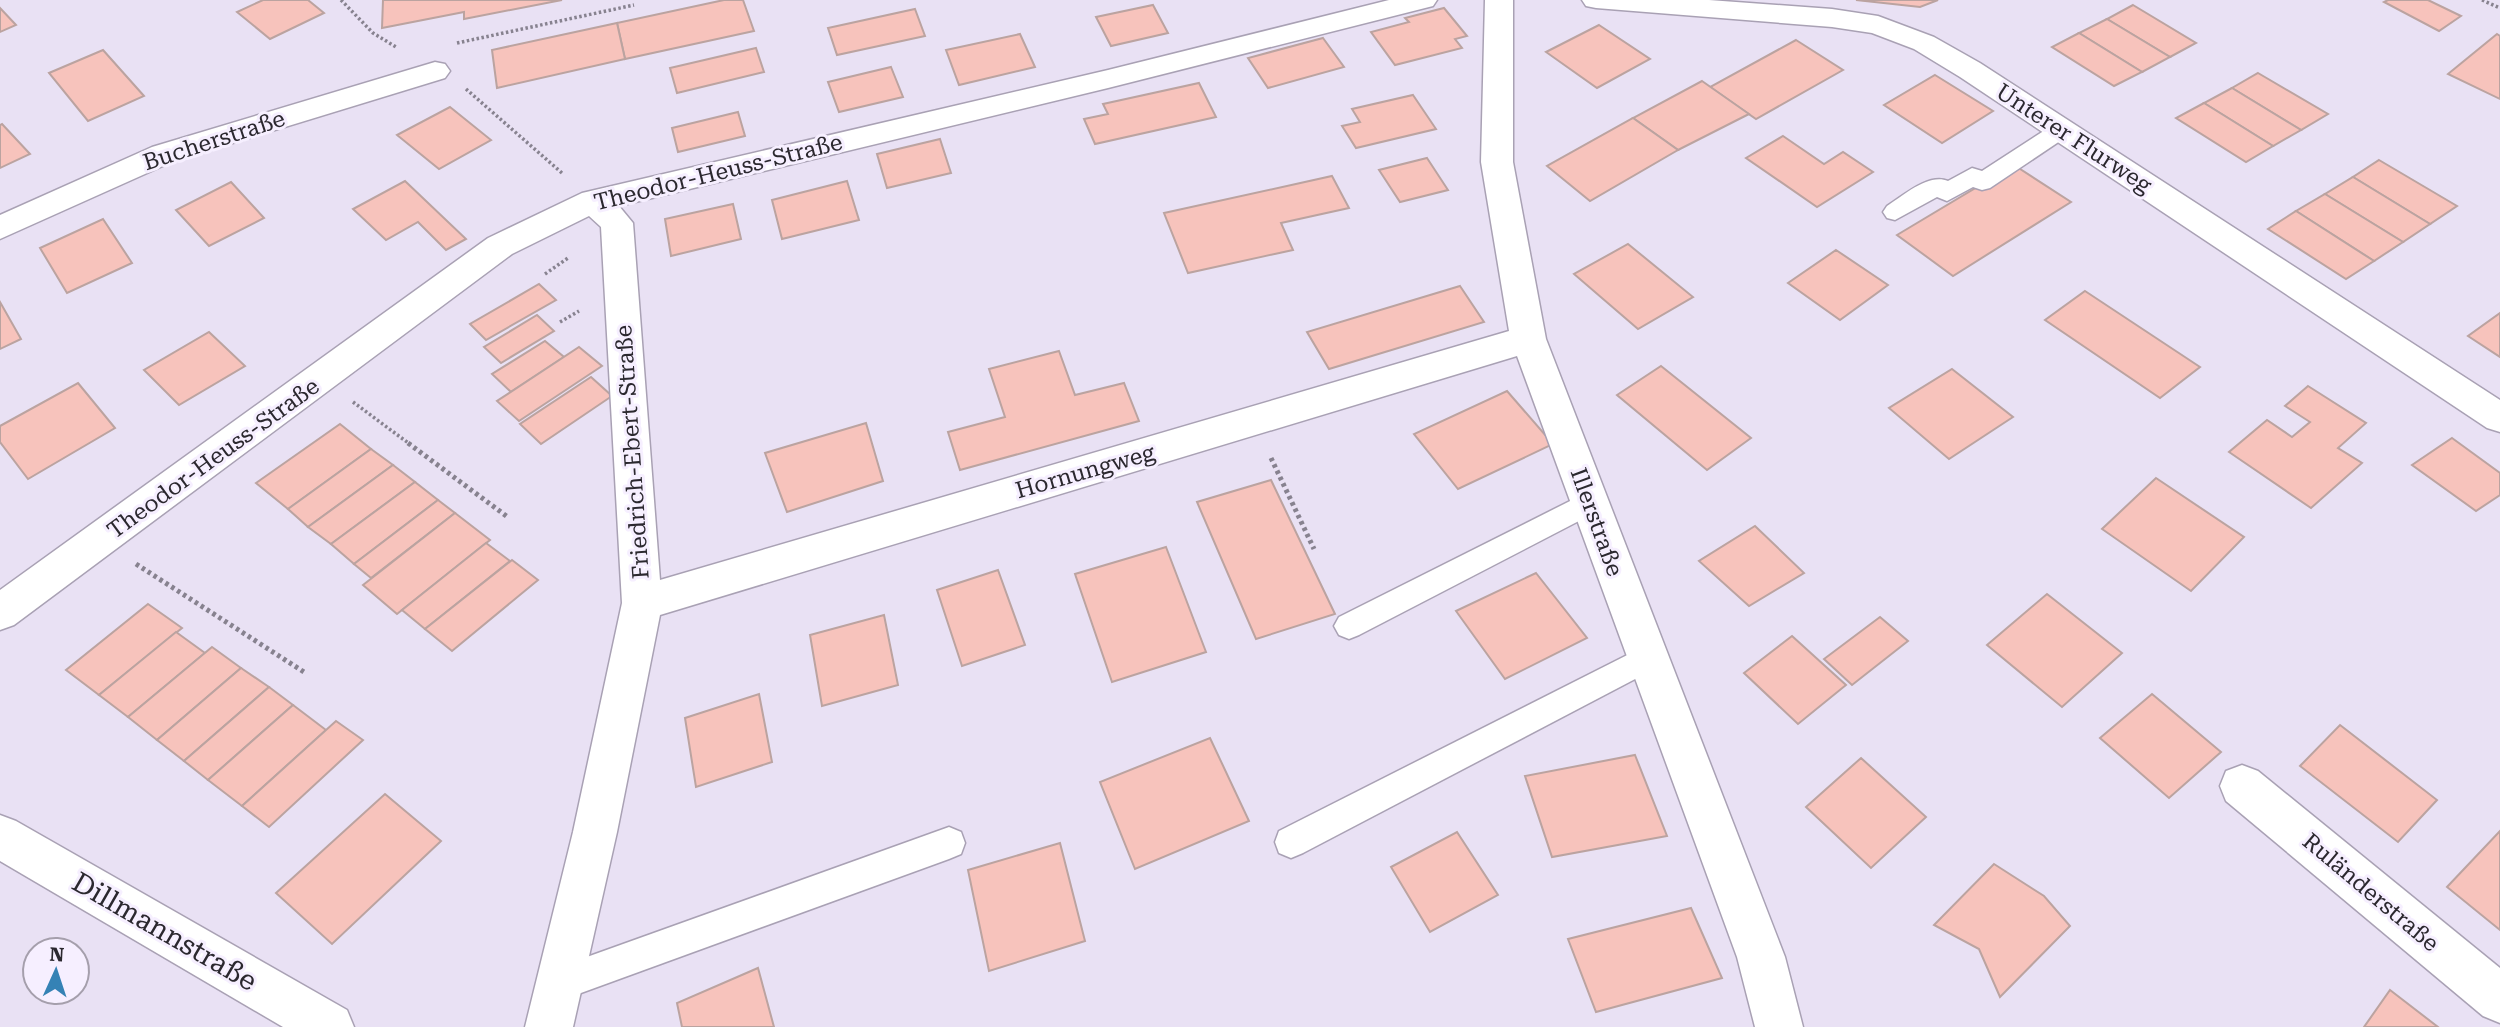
<svg xmlns="http://www.w3.org/2000/svg" width="2500" height="1027" font-family="'Roboto Serif',serif">
  <style>
    .building { fill: #f7c3bc; stroke: #bba3a0; stroke-width: 2 }
    .lines { fill: none; stroke-linecap: round; stroke-linejoin: round }
    .lane-casing { stroke: #a9a1b4; stroke-width: 3 }
    .street-casing { stroke: #a9a1b4; stroke-width: 3 }
    .path-far1 { stroke: #87828f; stroke-width: 3.5; stroke-dasharray: 2.5 2.5; stroke-linecap: butt }
    .path { stroke: #87828f; stroke-width: 5; stroke-dasharray: 3.5 3.5; stroke-linecap: butt }
    .lane { fill: #fff; fill-rule: evenodd }
    .street { fill: #fff; fill-rule: evenodd }
    .labels { text-anchor: middle; stroke-width: 6; stroke-linejoin: round; paint-order: stroke }
    .street-label { font-size: 23px; fill: #2b282f; stroke: #f6efff }
    .near-street-label { font-size: 28px; fill: #2b282f; stroke: #f6efff }
  </style>
  <rect width="100%" height="100%" fill="#e9e1f4"/>
  <g class="building">
    <polygon points="263,0 308,0 324,13 270,39 237,12"/>
    <polygon points="383,0 562,0 464,19 464,12 382,28"/>
    <polygon points="724,0 743,0 754,31 625,59 617,23"/>
    <polygon points="1856,0 1938,0 1920,7"/>
    <polygon points="2388,0 2428,0 2461,16 2439,31 2384,2"/>
    <polygon points="1153,5 1168,33 1111,46 1096,17"/>
    <polygon points="2133,5 2196,43 2170,57 2107,19"/>
    <polygon points="0,8 16,25 0,32"/>
    <polygon points="1444,8 1467,36 1455,39 1462,48 1395,65 1371,32 1409,22 1405,18"/>
    <polygon points="915,9 925,36 837,55 828,28"/>
    <polygon points="2107,19 2170,57 2142,72 2079,33"/>
    <polygon points="617,23 625,59 497,88 492,50"/>
    <polygon points="1599,25 1650,59 1597,88 1546,52"/>
    <polygon points="2079,33 2142,72 2114,86 2052,47"/>
    <polygon points="1020,34 1035,67 959,85 946,50"/>
    <polygon points="2497,34 2500,36 2500,99 2448,74"/>
    <polygon points="1323,38 1344,67 1268,88 1248,58"/>
    <polygon points="1796,40 1843,70 1756,119 1710,87"/>
    <polygon points="756,48 764,72 677,93 670,68"/>
    <polygon points="103,50 144,96 88,121 49,73"/>
    <polygon points="891,67 903,97 839,112 828,82"/>
    <polygon points="2258,73 2328,114 2301,130 2232,88"/>
    <polygon points="1935,75 1993,111 1942,143 1884,105"/>
    <polygon points="1702,81 1749,114 1678,150 1633,118"/>
    <polygon points="1199,83 1216,117 1095,144 1084,119 1108,114 1103,104"/>
    <polygon points="2232,88 2301,130 2273,146 2204,103"/>
    <polygon points="1413,95 1436,129 1356,148 1342,126 1360,122 1352,109"/>
    <polygon points="2204,103 2273,146 2246,162 2176,118"/>
    <polygon points="450,107 491,140 439,169 397,135"/>
    <polygon points="738,112 745,136 678,152 672,128"/>
    <polygon points="1633,118 1678,150 1590,201 1547,166"/>
    <polygon points="2,124 30,154 0,168 0,125"/>
    <polygon points="1783,136 1824,164 1843,152 1873,172 1817,207 1746,158"/>
    <polygon points="940,139 951,173 887,188 877,154"/>
    <polygon points="1427,158 1448,190 1400,202 1379,170"/>
    <polygon points="2379,160 2457,206 2430,224 2353,177"/>
    <polygon points="2014,165 2071,202 1953,276 1897,235"/>
    <polygon points="1332,176 1349,208 1281,223 1293,250 1188,273 1164,213"/>
    <polygon points="2353,177 2430,224 2403,242 2325,194"/>
    <polygon points="405,181 466,239 446,250 418,222 386,240 353,209"/>
    <polygon points="847,181 859,220 782,239 772,200"/>
    <polygon points="231,182 264,218 209,246 176,210"/>
    <polygon points="2325,194 2403,242 2374,261 2296,211"/>
    <polygon points="733,204 741,239 671,256 665,219"/>
    <polygon points="2296,211 2374,261 2346,279 2268,229"/>
    <polygon points="103,219 132,263 67,293 40,248"/>
    <polygon points="1628,244 1693,297 1638,329 1574,274"/>
    <polygon points="1836,250 1888,285 1840,320 1788,283"/>
    <polygon points="539,284 556,300 486,340 470,324"/>
    <polygon points="1460,286 1484,322 1329,369 1307,332"/>
    <polygon points="2085,291 2200,367 2160,398 2045,320"/>
    <polygon points="0,302 21,339 0,349"/>
    <polygon points="2500,313 2500,357 2468,336"/>
    <polygon points="537,315 554,331 501,363 484,347"/>
    <polygon points="209,332 245,366 179,405 144,370"/>
    <polygon points="545,341 564,357 511,392 492,374"/>
    <polygon points="579,347 602,366 519,421 497,401"/>
    <polygon points="1059,351 1075,395 1124,383 1139,421 960,470 948,432 1005,417 989,369"/>
    <polygon points="1661,366 1751,438 1707,470 1617,395"/>
    <polygon points="1952,369 2013,417 1949,459 1889,408"/>
    <polygon points="591,377 612,396 541,444 520,424"/>
    <polygon points="78,383 115,428 28,479 0,442 0,426"/>
    <polygon points="2308,386 2366,423 2338,448 2362,463 2311,508 2229,452 2267,420 2292,437 2310,422 2285,406"/>
    <polygon points="1507,391 1553,444 1458,489 1414,434"/>
    <polygon points="866,423 883,481 787,512 765,453"/>
    <polygon points="340,424 371,449 288,509 256,483"/>
    <polygon points="2452,438 2500,473 2500,495 2476,511 2412,465"/>
    <polygon points="371,449 393,465 308,527 288,509"/>
    <polygon points="393,465 415,482 331,544 308,527"/>
    <polygon points="2156,478 2244,537 2191,591 2102,529"/>
    <polygon points="1271,480 1335,614 1256,639 1197,502"/>
    <polygon points="415,482 438,500 354,564 331,544"/>
    <polygon points="438,500 455,513 371,578 354,564"/>
    <polygon points="455,513 490,540 397,614 363,585"/>
    <polygon points="1755,526 1804,573 1749,606 1699,561"/>
    <polygon points="486,543 510,561 425,629 402,610"/>
    <polygon points="1166,547 1206,652 1112,682 1075,574"/>
    <polygon points="512,560 538,580 452,651 425,629"/>
    <polygon points="998,570 1025,645 962,666 937,590"/>
    <polygon points="1536,573 1587,638 1505,679 1456,611"/>
    <polygon points="2047,594 2122,653 2062,707 1987,645"/>
    <polygon points="148,604 182,628 99,695 66,670"/>
    <polygon points="884,615 898,685 822,706 810,635"/>
    <polygon points="1880,617 1908,641 1852,685 1824,659"/>
    <polygon points="176,632 205,653 128,717 99,695"/>
    <polygon points="1792,636 1846,685 1798,724 1744,673"/>
    <polygon points="212,647 241,668 157,740 128,717"/>
    <polygon points="241,668 269,687 184,761 157,740"/>
    <polygon points="269,687 293,705 208,780 184,761"/>
    <polygon points="759,694 772,762 696,787 685,718"/>
    <polygon points="2152,694 2221,752 2169,798 2100,738"/>
    <polygon points="293,705 326,730 242,806 208,780"/>
    <polygon points="336,721 363,740 269,827 242,806"/>
    <polygon points="2340,725 2437,800 2398,842 2300,766"/>
    <polygon points="1210,738 1249,821 1135,869 1100,782"/>
    <polygon points="1635,755 1667,836 1552,857 1525,776"/>
    <polygon points="1861,758 1926,817 1871,868 1806,807"/>
    <polygon points="385,794 441,841 332,944 276,893"/>
    <polygon points="2500,831 2500,930 2447,887"/>
    <polygon points="1457,832 1498,895 1430,932 1391,867"/>
    <polygon points="1060,843 1085,941 989,971 968,870"/>
    <polygon points="1994,864 2044,896 2070,926 2000,997 1979,949 1934,925"/>
    <polygon points="1691,908 1722,978 1596,1012 1568,939"/>
    <polygon points="758,968 774,1027 682,1027 677,1003"/>
    <polygon points="2390,990 2438,1027 2364,1027"/>
  </g>
  <g class="lines">
    <g class="lane-casing">
      <g id="lane">
        <path d="M2061 123 2069 125 2072 130 2069 135 1990 188 1982 190 1973 187 1947 201 1937 197 1895 220 1887 218 1883 212 1887 206C1903 196 1928 173 1948 181L1972 168 1982 171 2053 125Z"/>
        <polygon points="1590,491 1600,494 1604,502 1600,510 1359,635 1349,639 1339,635 1334,626 1339,617"/>
        <polygon points="1649,644 1660,648 1664,657 1660,666 1303,853 1291,858 1279,853 1275,842 1279,831"/>
        <polygon points="949,827 961,832 965,843 961,854 949,859 559,1001 547,996 542,984 547,972 559,967"/>
      </g>
    </g>
    <g class="street-casing">
      <g id="street">
        <polygon points="1389,0 1437,0 1433,6 1108,88 619,206 633,223 660,580 1509,331 1481,162 1485,0 1513,0 1513,162 1546,339 1785,957 1803,1027 1755,1027 1737,957 1517,356 660,615 617,832 573,1027 525,1027 573,832 622,603 601,227 589,216 512,254 14,625 0,630 0,590 488,238 582,193 1108,70"/>
        <polygon points="1582,0 1709,0 1832,9 1878,16 1934,37 1980,63 2500,400 2500,432 2487,428 1960,77 1914,49 1872,33 1832,27 1596,8 1586,6"/>
        <polygon points="435,62 445,64 450,71 445,78 174,161 0,239 0,215 152,147"/>
        <polygon points="2242,765 2258,771 2500,968 2500,1023 2483,1016 2226,801 2220,786 2226,771"/>
        <polygon points="0,815 16,821 347,1010 354,1027 283,1027 0,861"/>
      </g>
    </g>
    <g class="path-far1">
      <polyline points="341,0 373,33 396,47"/>
      <polyline points="2482,0 2500,8"/>
      <polyline points="457,43 634,5"/>
      <polyline points="466,89 562,173"/>
      <polyline points="545,274 568,258"/>
      <polyline points="560,322 579,311"/>
      <polyline points="353,402 411,445"/>
    </g>
    <g class="path">
      <polyline points="408,443 509,518"/>
      <polyline points="1271,458 1314,549"/>
      <polyline points="136,564 304,672"/>
    </g>
    <use href="#lane" class="lane"/>
    <use href="#street" class="street"/>
  </g>
  <g class="labels">
    <g class="street-label">
      <text transform="translate(2074 138) rotate(33)" y="8">Unterer Flurweg</text>
      <text transform="translate(214 140) rotate(-18)" y="8">Bucherstraße</text>
      <text transform="translate(718 172) rotate(-14)" y="8">Theodor-Heuss-Straße</text>
      <text transform="translate(632 452) rotate(-94)" y="8">Friedrich-Ebert-Straße</text>
      <text transform="translate(213 458) rotate(-36)" y="8">Theodor-Heuss-Straße</text>
      <text transform="translate(1085 471) rotate(-16)" y="8">Hornungweg</text>
      <text transform="translate(1597 522) rotate(70)" y="8">Illerstraße</text>
      <text transform="translate(2371 892) rotate(40)" y="8">Ruländerstraße</text>
    </g>
    <g class="near-street-label">
      <text transform="translate(165 931) rotate(30)" y="10">Dillmannstraße</text>
    </g>
  </g>
  <g transform="translate(56 971) rotate(3)"><circle r="33" fill="#f6efff" stroke="#a59fac" stroke-width="2"/>
  <path d="M0-5L12 26L0 18L-12 26Z" fill="#3582b5"/>
  <text y="-10" font-size="19" font-weight="bold" text-anchor="middle" fill="#2b282f">N</text>
  </g>
</svg>
